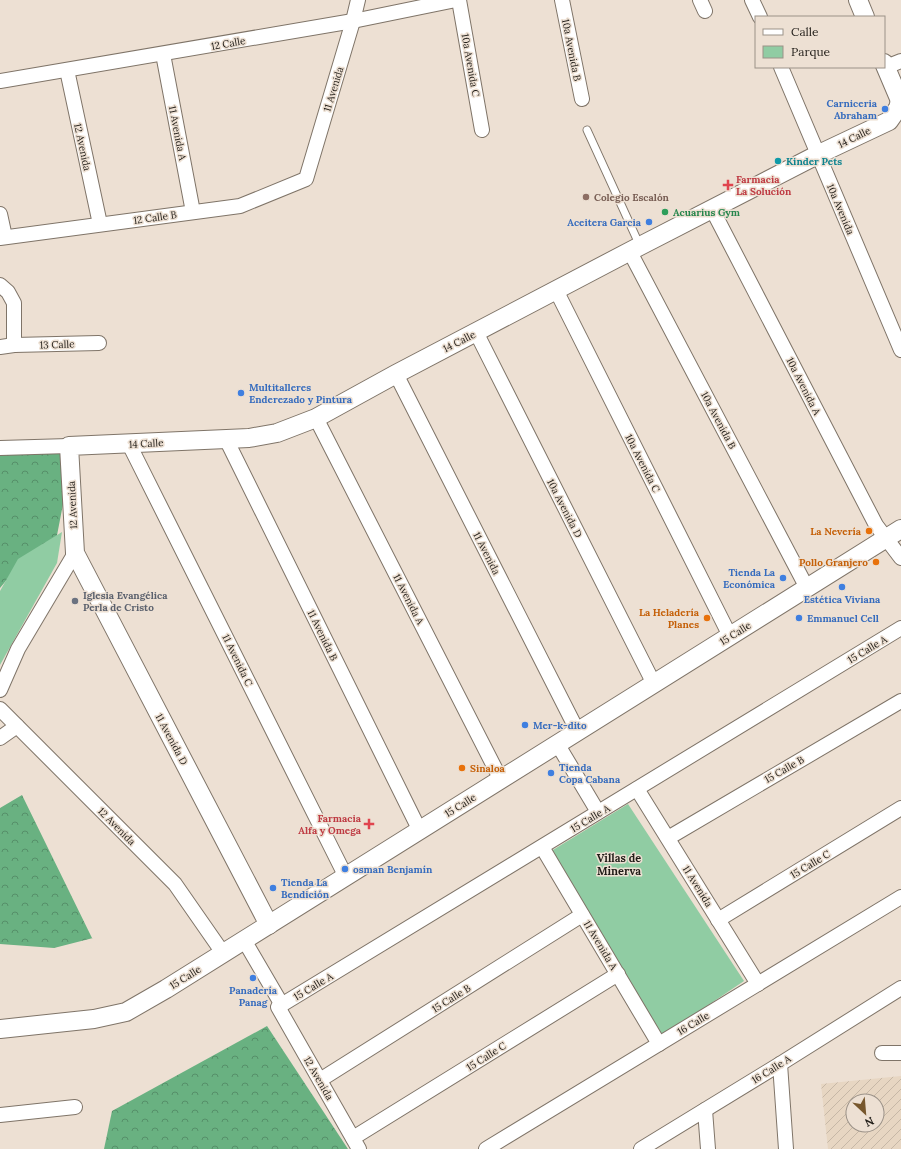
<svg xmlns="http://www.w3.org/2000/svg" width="901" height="1149" font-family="Lora,serif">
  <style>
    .industrial { fill: url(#industrial-furrows); fill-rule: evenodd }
    .forest { fill: url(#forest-crowns) }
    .green { fill: #90cca3 }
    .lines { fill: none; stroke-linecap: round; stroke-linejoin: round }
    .service-casing { stroke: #7f7468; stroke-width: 9 }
    .minor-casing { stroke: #7f7468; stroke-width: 16 }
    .tertiary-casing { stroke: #7f7468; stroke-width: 20 }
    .service { stroke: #fff; stroke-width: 7 }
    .minor { stroke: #fff; stroke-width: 14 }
    .tertiary { stroke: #fff; stroke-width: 18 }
    .shop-dot { fill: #3f7fe0; stroke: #ede0d3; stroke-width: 1.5 }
    .culture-dot { fill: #0f9aa8; stroke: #ede0d3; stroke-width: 1.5 }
    .health-dot { fill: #e0444e; stroke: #ede0d3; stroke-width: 1.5 }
    .education-dot { fill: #8d6e63; stroke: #ede0d3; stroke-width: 1.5 }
    .leisure-dot { fill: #2e9e5b; stroke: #ede0d3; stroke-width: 1.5 }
    .food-dot { fill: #e8710a; stroke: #ede0d3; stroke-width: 1.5 }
    .worship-dot { fill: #6b7280; stroke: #ede0d3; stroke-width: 1.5 }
    .labels { text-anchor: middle; stroke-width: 3; stroke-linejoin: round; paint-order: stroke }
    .street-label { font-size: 10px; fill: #211d18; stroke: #ede0d3 }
    .shop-label { font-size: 10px; font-weight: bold; fill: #366cbe; stroke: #ede0d3; text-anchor: start }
    .culture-label { font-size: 10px; font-weight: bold; fill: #0d838f; stroke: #ede0d3; text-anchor: start }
    .health-label { font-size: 10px; font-weight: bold; fill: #be3a42; stroke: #ede0d3; text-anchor: start }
    .education-label { font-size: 10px; font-weight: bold; fill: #785e54; stroke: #ede0d3; text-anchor: start }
    .leisure-label { font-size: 10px; font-weight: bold; fill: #27864d; stroke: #ede0d3; text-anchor: start }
    .food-label { font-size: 10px; font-weight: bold; fill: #c56008; stroke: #ede0d3; text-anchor: end }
    .worship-label { font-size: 10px; font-weight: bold; fill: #5b616d; stroke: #ede0d3; text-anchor: start }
    .neighbourhood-label { font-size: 11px; font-weight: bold; fill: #211d18; stroke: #ede0d3 }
  </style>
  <defs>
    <pattern id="industrial-furrows" width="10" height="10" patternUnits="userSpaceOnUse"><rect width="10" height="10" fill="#e7d6c2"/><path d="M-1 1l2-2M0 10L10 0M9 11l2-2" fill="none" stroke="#c6b7a6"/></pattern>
    <pattern id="forest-crowns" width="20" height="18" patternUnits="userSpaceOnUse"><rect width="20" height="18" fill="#69b181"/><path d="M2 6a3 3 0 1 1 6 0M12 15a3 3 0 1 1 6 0" fill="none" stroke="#568f69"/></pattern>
  </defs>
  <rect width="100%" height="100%" fill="#ede0d3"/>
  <path class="industrial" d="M901 1076V1149H828L821 1084ZM853 1101H877V1125H853Z"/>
  <g class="forest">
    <polygon points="60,450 70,468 53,556 19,565 0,588 0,452"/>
    <polygon points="22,795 92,938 93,938 54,948 0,944 0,808"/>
    <polygon points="267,1026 348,1149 104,1149 112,1111"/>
  </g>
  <g class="green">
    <polygon points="62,532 57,563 0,665 0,591 18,559"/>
    <polygon points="628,804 744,981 661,1037 548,853"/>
  </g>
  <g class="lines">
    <g class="service-casing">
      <polyline id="service" points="587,130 640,246"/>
    </g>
    <g class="minor-casing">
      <g id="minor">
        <polyline points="459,0 482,130"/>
        <polyline points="562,0 582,99"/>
        <polyline points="700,0 705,11"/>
        <polyline points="752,0 760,17"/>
        <polyline points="163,54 193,212"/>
        <polyline points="781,67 901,350"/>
        <polyline points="886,67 901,61"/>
        <polyline points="67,70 100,224"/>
        <polyline points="0,81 353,21 456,0"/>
        <polyline points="712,209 876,525 901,558"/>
        <polyline points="0,214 5,237"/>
        <polyline points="0,238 240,206 306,179 353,21 358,0"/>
        <polyline points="630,252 807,588"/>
        <polyline points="0,285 8,292 14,303 14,345"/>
        <polyline points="556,290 730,636"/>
        <polyline points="476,332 654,684"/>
        <polyline points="0,347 14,345 99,343"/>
        <polyline points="396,374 578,732"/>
        <polyline points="316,418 501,780"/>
        <polyline points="226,439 420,831"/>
        <polyline points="129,444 346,877"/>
        <polyline points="0,448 69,446"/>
        <polyline points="0,690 18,649 75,553"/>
        <polyline points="0,709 175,884 223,953"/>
        <polyline points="0,738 17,726"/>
        <polyline points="558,745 598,812"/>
        <polyline points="637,789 758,984"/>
        <polyline points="668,838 901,701"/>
        <polyline points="542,847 659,1044"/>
        <polyline points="718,920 901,808"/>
        <polyline points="244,940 282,1005"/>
        <polyline points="882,1053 901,1053"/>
        <polyline points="780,1064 786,1149"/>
        <polyline points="320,1080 582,915"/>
        <polyline points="705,1110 708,1149"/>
        <polyline points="0,1115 75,1107"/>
        <polyline points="353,1138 618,974"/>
        <polyline points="359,1149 278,1007 901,628"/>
        <polyline points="486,1149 901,897"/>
        <polyline points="641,1149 780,1064 901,988"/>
      </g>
    </g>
    <g class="tertiary-casing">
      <g id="tertiary">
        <polyline points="858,0 865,17"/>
        <polyline points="884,63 901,103"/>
        <polyline points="269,925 75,553 69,446 249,438 277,433 316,418 396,374 640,246 817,155 889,121 898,108 900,101"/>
        <polyline points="0,1029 94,1019 126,1012 166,989 901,529"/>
      </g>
    </g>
    <use href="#service" class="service"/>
    <use href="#minor" class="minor"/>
    <use href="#tertiary" class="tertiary"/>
  </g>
  <g class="shop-dot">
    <circle cx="885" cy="109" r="4"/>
    <circle cx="649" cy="222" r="4"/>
    <circle cx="241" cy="393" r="4"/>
    <circle cx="783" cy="578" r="4"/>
    <circle cx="842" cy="587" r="4"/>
    <circle cx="799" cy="618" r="4"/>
    <circle cx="525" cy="725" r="4"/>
    <circle cx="551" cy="773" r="4"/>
    <circle cx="345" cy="869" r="4"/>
    <circle cx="273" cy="888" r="4"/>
    <circle cx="253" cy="978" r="4"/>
  </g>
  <circle class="culture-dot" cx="778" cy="161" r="4"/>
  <g class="health-dot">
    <path d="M726 179h4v4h4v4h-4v4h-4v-4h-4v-4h4z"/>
    <path d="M367 818h4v4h4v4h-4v4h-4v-4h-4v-4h4z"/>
  </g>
  <circle class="education-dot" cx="586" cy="197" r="4"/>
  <circle class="leisure-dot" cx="665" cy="212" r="4"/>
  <g class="food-dot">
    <circle cx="869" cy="531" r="4"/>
    <circle cx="876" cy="562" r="4"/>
    <circle cx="707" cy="618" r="4"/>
    <circle cx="462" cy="768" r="4"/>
  </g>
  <circle class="worship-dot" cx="75" cy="601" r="4"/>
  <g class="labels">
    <g class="street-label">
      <text transform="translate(228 43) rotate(-10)" y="4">12 Calle</text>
      <text transform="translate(572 50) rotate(79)" y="4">10a Avenida B</text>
      <text transform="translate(471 65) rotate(80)" y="4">10a Avenida C</text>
      <text transform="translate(333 89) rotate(-73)" y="4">11 Avenida</text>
      <text transform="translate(178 133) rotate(79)" y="4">11 Avenida A</text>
      <text transform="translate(854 137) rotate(-26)" y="4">14 Calle</text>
      <text transform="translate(83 147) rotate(78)" y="4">12 Avenida</text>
      <text transform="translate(841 209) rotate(67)" y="4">10a Avenida</text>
      <text transform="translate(155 217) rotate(-8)" y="4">12 Calle B</text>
      <text transform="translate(459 341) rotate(-27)" y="4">14 Calle</text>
      <text transform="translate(57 344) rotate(-2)" y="4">13 Calle</text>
      <text transform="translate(804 386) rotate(63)" y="4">10a Avenida A</text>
      <text transform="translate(719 420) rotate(62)" y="4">10a Avenida B</text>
      <text transform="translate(146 443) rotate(-3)" y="4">14 Calle</text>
      <text transform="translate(643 463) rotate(63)" y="4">10a Avenida C</text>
      <text transform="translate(72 505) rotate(-93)" y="4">12 Avenida</text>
      <text transform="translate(565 508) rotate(63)" y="4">10a Avenida D</text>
      <text transform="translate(487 553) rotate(63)" y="4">11 Avenida</text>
      <text transform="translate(409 599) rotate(63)" y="4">11 Avenida A</text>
      <text transform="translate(735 633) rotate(-32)" y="4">15 Calle</text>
      <text transform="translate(323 635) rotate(64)" y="4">11 Avenida B</text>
      <text transform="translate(867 649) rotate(-31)" y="4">15 Calle A</text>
      <text transform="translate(238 660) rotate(64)" y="4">11 Avenida C</text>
      <text transform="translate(172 739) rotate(62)" y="4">11 Avenida D</text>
      <text transform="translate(784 769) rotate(-30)" y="4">15 Calle B</text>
      <text transform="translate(460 805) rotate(-32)" y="4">15 Calle</text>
      <text transform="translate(590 818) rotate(-31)" y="4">15 Calle A</text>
      <text transform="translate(117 826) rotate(45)" y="4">12 Avenida</text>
      <text transform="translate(810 864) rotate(-31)" y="4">15 Calle C</text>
      <text transform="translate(698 886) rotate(58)" y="4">11 Avenida</text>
      <text transform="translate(601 945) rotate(59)" y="4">11 Avenida A</text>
      <text transform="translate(185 977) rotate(-32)" y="4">15 Calle</text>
      <text transform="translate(313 986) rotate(-31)" y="4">15 Calle A</text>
      <text transform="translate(451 998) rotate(-32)" y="4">15 Calle B</text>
      <text transform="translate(693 1023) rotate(-31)" y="4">16 Calle</text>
      <text transform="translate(486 1056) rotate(-32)" y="4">15 Calle C</text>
      <text transform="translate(771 1069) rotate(-32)" y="4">16 Calle A</text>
      <text transform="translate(319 1078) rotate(60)" y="4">12 Avenida</text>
    </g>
    <g class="shop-label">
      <text x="877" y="107" text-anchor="end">Carniceria<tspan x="877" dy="12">Abraham</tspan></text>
      <text x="641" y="226" text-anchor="end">Aceitera Garcia</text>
      <text x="249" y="391">Multitalleres<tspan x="249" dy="12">Enderezado y Pintura</tspan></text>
      <text x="775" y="576" text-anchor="end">Tienda La<tspan x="775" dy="12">Económica</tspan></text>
      <text x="842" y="603" text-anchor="middle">Estética Viviana</text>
      <text x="807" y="622">Emmanuel Cell</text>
      <text x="533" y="729">Mer-k-dito</text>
      <text x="559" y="771">Tienda<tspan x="559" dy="12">Copa Cabana</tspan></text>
      <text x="353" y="873">osman Benjamín</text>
      <text x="281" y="886">Tienda La<tspan x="281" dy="12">Bendición</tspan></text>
      <text x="253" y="994" text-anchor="middle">Panadería<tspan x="253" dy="12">Panag</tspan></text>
    </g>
    <g class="culture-label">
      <text x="786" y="165">Kinder Pets</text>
    </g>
    <g class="health-label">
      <text x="736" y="183">Farmacia<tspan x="736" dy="12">La Solución</tspan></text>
      <text x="361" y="822" text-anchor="end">Farmacia<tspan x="361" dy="12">Alfa y Omega</tspan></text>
    </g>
    <g class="education-label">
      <text x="594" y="201">Colegio Escalón</text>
    </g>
    <g class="leisure-label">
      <text x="673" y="216">Acuarius Gym</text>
    </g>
    <g class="food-label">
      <text x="861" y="535">La Nevería</text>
      <text x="868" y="566">Pollo Granjero</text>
      <text x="699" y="616">La Heladería<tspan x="699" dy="12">Planes</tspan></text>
      <text x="470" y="772" text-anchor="start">Sinaloa</text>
    </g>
    <g class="worship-label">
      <text x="83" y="599">Iglesia Evangélica<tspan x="83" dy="12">Perla de Cristo</tspan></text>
    </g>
    <g class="neighbourhood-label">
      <text x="619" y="862">Villas de<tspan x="619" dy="13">Minerva</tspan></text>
    </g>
  </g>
  <rect x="755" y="16" width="130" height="52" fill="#ede0d3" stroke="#9b9288"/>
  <rect x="763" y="29" width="20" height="6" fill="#ffffff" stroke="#9b9288"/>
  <text x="791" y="36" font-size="12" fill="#211d18">Calle</text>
  <rect x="763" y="46" width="20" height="12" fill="#90cca3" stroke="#9b9288"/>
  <text x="791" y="56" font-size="12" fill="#211d18">Parque</text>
  <g transform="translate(865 1113) rotate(154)"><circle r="19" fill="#ede0d3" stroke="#9b9288"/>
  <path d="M0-3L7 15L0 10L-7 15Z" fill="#77572d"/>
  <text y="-6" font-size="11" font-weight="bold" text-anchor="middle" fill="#211d18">N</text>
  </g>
</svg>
